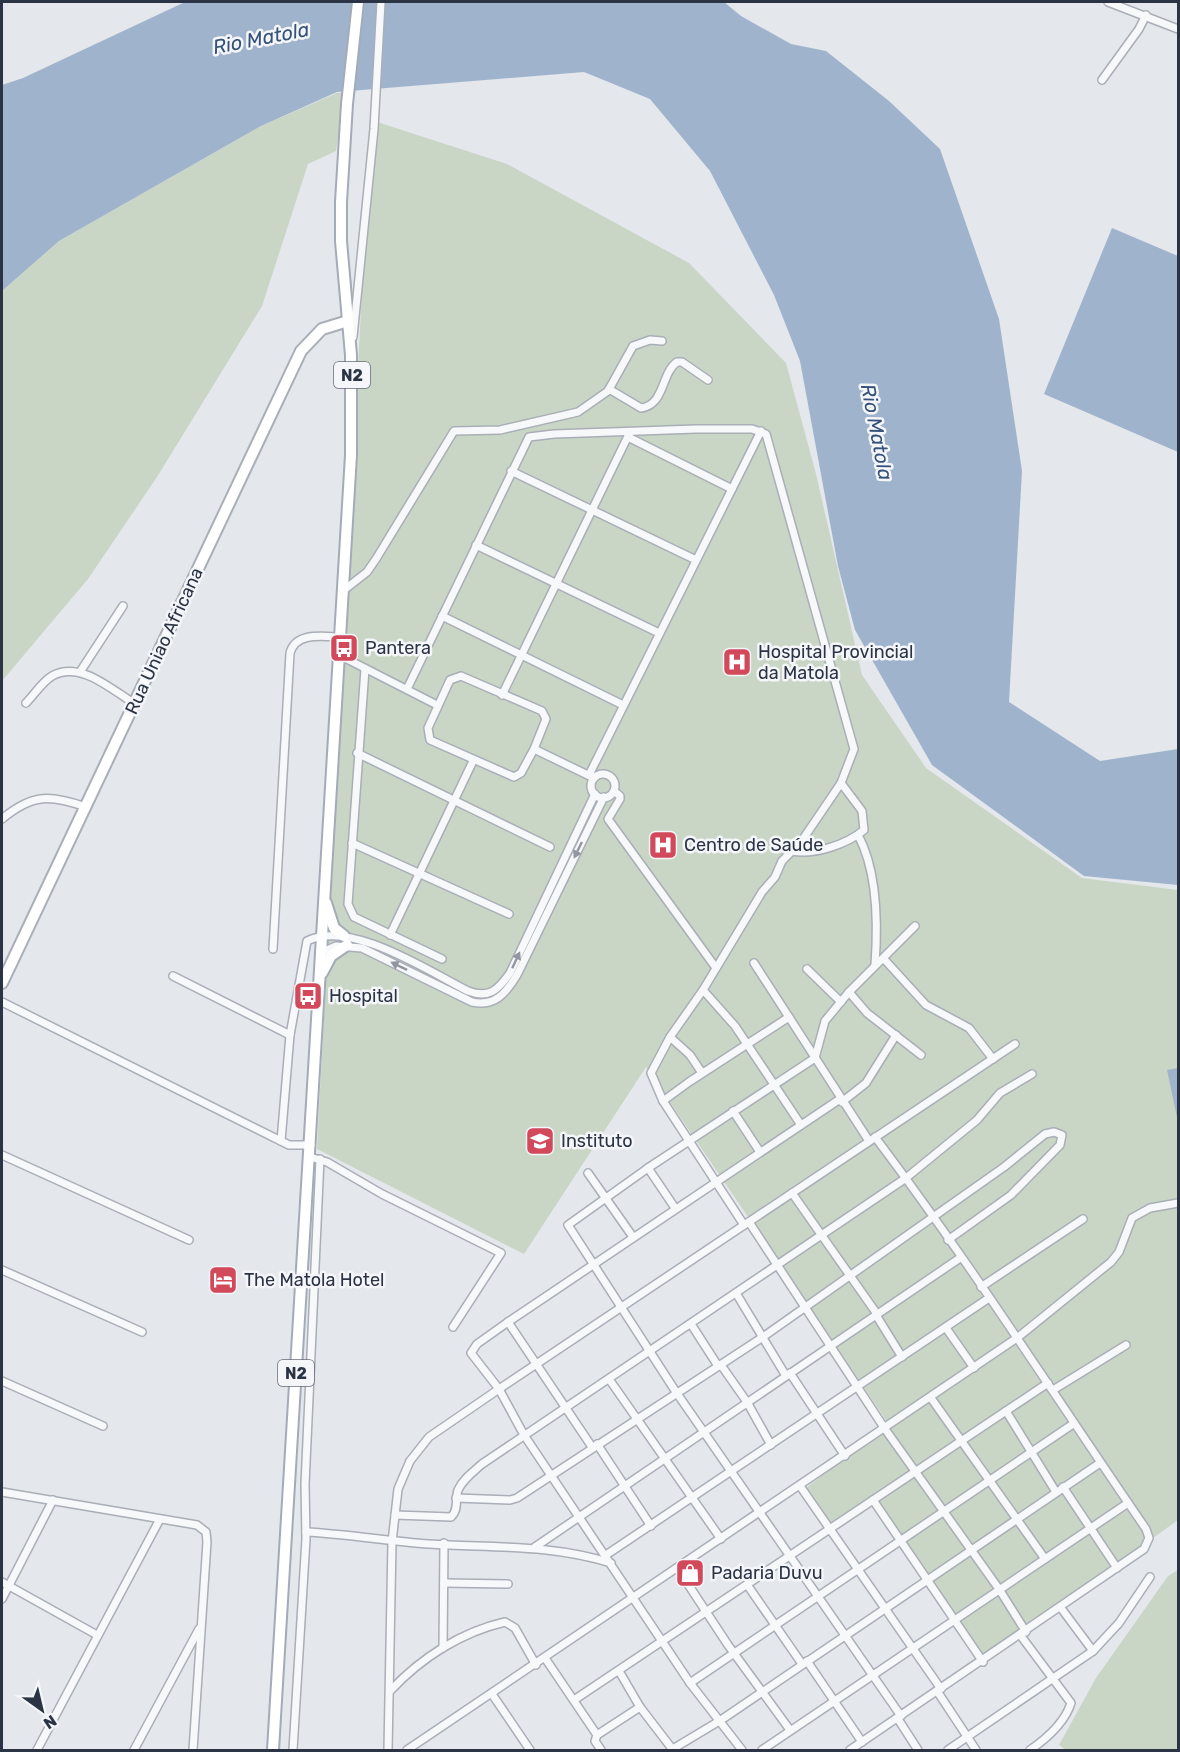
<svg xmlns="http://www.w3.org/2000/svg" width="1180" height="1752" font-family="Rubik,sans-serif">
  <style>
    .green { fill: #c9d6c5 }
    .water { fill: #9fb4cc }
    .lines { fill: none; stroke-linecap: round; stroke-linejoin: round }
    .minor-casing { stroke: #a9aeb7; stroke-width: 10 }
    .secondary-casing { stroke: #a9aeb7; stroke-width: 14 }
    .primary-casing { stroke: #a3abb8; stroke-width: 14 }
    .minor { stroke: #f7f8fa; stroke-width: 7 }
    .secondary { stroke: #fff; stroke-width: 10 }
    .primary { stroke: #fff; stroke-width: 10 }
    .oneway { fill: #9196a0 }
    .labels { text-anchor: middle; stroke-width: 5; stroke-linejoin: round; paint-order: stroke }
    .shield { fill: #f4f6f9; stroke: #676e7b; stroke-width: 1.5 }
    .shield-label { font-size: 16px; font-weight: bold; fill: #2b3445 }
    .street-label { font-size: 18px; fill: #2b3445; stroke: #f4f6f9 }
    .poi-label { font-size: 18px; fill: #2b3445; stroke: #f4f6f9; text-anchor: start }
    .water-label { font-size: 20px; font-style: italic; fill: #34527a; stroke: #f4f6f9 }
  </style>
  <rect width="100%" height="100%" fill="#e4e7ec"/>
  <g class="green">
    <polygon points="337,93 345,93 336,151 308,164 262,306 157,477 88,579 2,681 2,291 59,241 261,126"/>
    <polygon points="371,120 507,164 689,263 786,363 816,474 862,675 926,768 1082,878 1178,890 1178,1520 984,1660 872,1502 830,1527 805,1489 888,1423 646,1067 524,1254 317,1149"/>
    <polygon points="1178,1570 1178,1750 1066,1750 1059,1745 1096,1678 1168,1576"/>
  </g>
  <g class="water">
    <polygon points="185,2 724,2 741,16 791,44 826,51 889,101 940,149 999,319 1022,471 1009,702 1100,761 1178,749 1178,885 1084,876 932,765 855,630 838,566 800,361 774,295 710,171 650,99 584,72 337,92 261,126 59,241 2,291 2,85 23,78"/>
    <polygon points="1112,228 1178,256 1178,452 1044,394"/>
    <polygon points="1178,1068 1178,1122 1167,1070"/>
  </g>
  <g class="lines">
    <g class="minor-casing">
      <g id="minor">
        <polyline points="1108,2 1178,29"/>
        <polyline points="1102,80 1139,29 1146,15"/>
        <polyline points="353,337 374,129 381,2"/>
        <path d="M609 389 641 408C665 405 661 373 677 362H682L708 380"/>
        <polyline points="628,437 732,489"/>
        <polyline points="511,471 696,560"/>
        <polyline points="476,545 659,633"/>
        <polyline points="344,590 367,572 376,559 454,431 500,430 578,412 608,391 633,346 650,340 662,341"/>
        <polyline points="442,616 623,705"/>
        <polyline points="341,656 437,705"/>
        <polyline points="365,669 348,904 354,917 442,959"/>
        <polyline points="80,672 123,606"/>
        <polyline points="407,689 529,437 554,434 696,429 752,429 766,434 854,749 841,783 801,842 782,861 775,877 762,892 703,990 670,1037 651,1073 663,1101 744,1225"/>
        <polyline points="502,695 630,432"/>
        <path d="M26 703C34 695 42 682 52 676 80 660 112 690 135 704"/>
        <polyline points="534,749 521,773 514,777 430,740 428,728 450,680 461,676 542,711 546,719 534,749 594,778"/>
        <polyline points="357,753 550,847"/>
        <circle cx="603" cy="786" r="12"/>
        <polyline points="589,775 761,431"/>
        <polyline points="614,791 620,796 620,799 608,819 716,968"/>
        <path d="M2 819C33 793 51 795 86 807"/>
        <path d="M858 835C878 872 878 924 875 965"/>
        <polyline points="352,843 509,914"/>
        <path d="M792 851C814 855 846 845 864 830L862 811 841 783"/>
        <polyline points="390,935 473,761"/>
        <path d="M273 949 290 653C296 631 324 637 342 637"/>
        <path d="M320 953 336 946 362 948 472 1002C495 1007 506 993 517 975L604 797"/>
        <polyline points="884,959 926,1005 969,1028 993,1059"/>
        <polyline points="754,963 869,1141"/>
        <polyline points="807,969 841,1002"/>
        <polyline points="173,976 290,1035"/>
        <polyline points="703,990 735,1026 801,1125"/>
        <polyline points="849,992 867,1013 921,1055"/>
        <polyline points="2,1002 289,1145 311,1145"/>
        <polyline points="670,1037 690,1055 702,1073"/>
        <polyline points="663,1101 689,1082 789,1017"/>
        <polyline points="842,1102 866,1083 896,1035"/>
        <polyline points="733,1111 760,1152"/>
        <path d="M281 1141 290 1035 307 941C350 919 428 971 468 991 489 999 498 990 510 973L595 794"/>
        <polyline points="2,1155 189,1240"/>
        <polyline points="310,1157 327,1162 382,1194 501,1253 453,1327"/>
        <polyline points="648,1168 675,1208"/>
        <polyline points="588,1173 633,1237"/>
        <polyline points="792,1193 877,1314"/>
        <polyline points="749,1222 885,1429 999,1589 1026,1632"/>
        <polyline points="2,1270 142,1332"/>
        <polyline points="981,1287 1083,1219"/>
        <polyline points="736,1293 786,1376"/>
        <polyline points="876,1315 902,1357"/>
        <polyline points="508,1322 592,1447"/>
        <polyline points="691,1324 718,1366"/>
        <polyline points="946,1328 974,1368"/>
        <polyline points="721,1365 747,1402 771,1445"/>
        <polyline points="790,1373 845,1456"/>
        <polyline points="609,1379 721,1539"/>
        <polyline points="2,1381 103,1426"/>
        <polyline points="1053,1390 1126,1345"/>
        <polyline points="931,1398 1045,1559"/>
        <polyline points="1006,1411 1056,1492"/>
        <polyline points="597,1444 651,1526"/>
        <polyline points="800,1486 941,1689"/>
        <polyline points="1063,1487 1117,1568"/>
        <polyline points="2,1492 197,1525 206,1532 207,1542 193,1750"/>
        <polyline points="456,1498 510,1500 517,1498 763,1337 1004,1167 1045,1134 1054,1132 1062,1135 1060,1145 1011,1195 948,1240"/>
        <polyline points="873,1500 983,1662"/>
        <path d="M395 1515 451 1517C459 1510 455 1499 458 1490 463 1479 473 1472 482 1464L906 1178 977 1120 1000 1093 1032 1074"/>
        <path d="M306 1532C347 1534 388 1541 429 1544 492 1548 551 1544 611 1563"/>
        <polyline points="535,1547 960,1258"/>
        <polyline points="606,1555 989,1298"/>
        <polyline points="678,1569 728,1645 790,1730"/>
        <polyline points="2,1582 97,1635"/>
        <polyline points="444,1583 508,1584"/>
        <polyline points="748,1586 802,1664"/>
        <polyline points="2,1599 53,1500"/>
        <polyline points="1061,1608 1093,1651"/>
        <path d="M1021 1636 1071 1703C1065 1722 1046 1739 1030 1750"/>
        <polyline points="443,1648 444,1543"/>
        <polyline points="545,1658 597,1735 595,1741 601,1750"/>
        <polyline points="807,1661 862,1742"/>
        <polyline points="690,1683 1073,1424"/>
        <path d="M390 1691C421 1658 461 1632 505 1622L515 1628 536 1665"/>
        <polyline points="937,1691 976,1750"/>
        <polyline points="492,1694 530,1750"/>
        <polyline points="574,1700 1048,1383"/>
        <polyline points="640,1707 673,1750"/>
        <polyline points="901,1716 676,1392 568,1225 648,1168 815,1058 825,1021 849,992 915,926"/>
        <polyline points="898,1719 918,1750"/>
        <polyline points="597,1735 640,1707 619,1671"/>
        <polyline points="37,1750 160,1519"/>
        <polyline points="134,1750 199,1629"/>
        <polyline points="293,1750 306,1539 305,1484 320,1159"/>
        <polyline points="388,1750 392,1542 398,1489 410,1461 429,1437 499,1389 1015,1044"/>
        <polyline points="407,1750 1017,1338 1111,1262 1119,1252 1132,1218 1150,1208 1178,1203"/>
        <polyline points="671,1750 721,1720 1100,1463"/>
        <polyline points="742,1750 690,1683 524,1435 499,1389 471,1353 477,1344 508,1322 840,1099"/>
        <polyline points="762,1750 1128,1503"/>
        <path d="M850 1750 1144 1549 1149 1538 1146 1529C1056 1398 971 1264 875 1137"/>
        <polyline points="948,1750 1093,1651 1119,1623 1150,1577"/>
      </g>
    </g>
    <g class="secondary-casing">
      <polyline id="secondary" points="2,983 301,351 322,329 348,321"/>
    </g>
    <g class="primary-casing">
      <g id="primary">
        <polyline points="326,903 334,928 344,936"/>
        <polyline points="322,973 331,956 347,945"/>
        <polyline points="273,1750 351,455 351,355 341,241 341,202 347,104 358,2"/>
      </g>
    </g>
    <use href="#minor" class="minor"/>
    <use href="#secondary" class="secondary"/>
    <use href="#primary" class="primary"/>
  </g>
  <defs><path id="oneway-solid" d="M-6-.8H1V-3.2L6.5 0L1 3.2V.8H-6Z" transform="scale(1.5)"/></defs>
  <g class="oneway">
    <use href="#oneway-solid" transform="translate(578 850) rotate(116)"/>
    <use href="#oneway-solid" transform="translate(516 960) rotate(-65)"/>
    <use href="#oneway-solid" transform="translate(399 966) rotate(-154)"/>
  </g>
  <defs>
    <g id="bus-square" transform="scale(1.5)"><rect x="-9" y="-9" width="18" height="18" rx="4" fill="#d1495b" stroke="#f4f6f9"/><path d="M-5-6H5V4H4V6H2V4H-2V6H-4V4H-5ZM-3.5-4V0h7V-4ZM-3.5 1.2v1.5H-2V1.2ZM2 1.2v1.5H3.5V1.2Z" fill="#fff"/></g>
    <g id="hospital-square" transform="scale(1.5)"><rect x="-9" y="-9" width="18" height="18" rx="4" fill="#d1495b" stroke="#f4f6f9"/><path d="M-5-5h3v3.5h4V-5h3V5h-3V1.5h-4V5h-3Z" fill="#fff"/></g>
    <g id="school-square" transform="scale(1.5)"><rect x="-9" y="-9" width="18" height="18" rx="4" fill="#d1495b" stroke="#f4f6f9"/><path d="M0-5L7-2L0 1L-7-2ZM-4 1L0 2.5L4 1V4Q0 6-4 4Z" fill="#fff"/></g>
    <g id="hotel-square" transform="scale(1.5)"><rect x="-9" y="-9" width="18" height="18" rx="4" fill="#d1495b" stroke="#f4f6f9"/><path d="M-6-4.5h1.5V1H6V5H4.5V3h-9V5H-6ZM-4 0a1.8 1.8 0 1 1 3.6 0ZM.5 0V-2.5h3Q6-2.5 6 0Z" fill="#fff"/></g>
    <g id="shop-square" transform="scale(1.5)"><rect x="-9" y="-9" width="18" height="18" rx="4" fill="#d1495b" stroke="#f4f6f9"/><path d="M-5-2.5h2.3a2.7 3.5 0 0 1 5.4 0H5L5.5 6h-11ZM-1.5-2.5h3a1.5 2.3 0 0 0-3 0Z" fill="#fff"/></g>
  </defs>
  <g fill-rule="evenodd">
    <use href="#bus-square" x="344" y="648"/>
    <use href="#hospital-square" x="737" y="662"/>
    <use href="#hospital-square" x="663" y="845"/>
    <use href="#bus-square" x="308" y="996"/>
    <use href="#school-square" x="540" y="1141"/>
    <use href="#hotel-square" x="223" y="1280"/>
    <use href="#shop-square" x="690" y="1573"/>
  </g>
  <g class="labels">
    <g class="shield">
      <rect x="334" y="362" width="36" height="26" rx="4.5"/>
      <rect x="278" y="1360" width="36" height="26" rx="4.5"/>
    </g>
    <g class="shield-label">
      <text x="352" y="381">N2</text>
      <text x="296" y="1379">N2</text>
    </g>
    <g class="street-label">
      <text transform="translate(164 641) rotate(-65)" y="6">Rua Uniao Africana</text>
    </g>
    <g class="poi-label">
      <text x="365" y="654">Pantera</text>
      <text x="758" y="658">Hospital Provincial<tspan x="758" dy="21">da Matola</tspan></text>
      <text x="684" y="851">Centro de Saúde</text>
      <text x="329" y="1002">Hospital</text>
      <text x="561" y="1147">Instituto</text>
      <text x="244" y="1286">The Matola Hotel</text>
      <text x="711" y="1579">Padaria Duvu</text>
    </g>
    <g class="water-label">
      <text transform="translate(261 38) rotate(-11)" y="7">Rio Matola</text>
      <text transform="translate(877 432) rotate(79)" y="7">Rio Matola</text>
    </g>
  </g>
  <rect width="1180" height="1752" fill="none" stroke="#2b3445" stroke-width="6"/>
  <g transform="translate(42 1710) rotate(146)" stroke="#f4f6f9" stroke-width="4.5" paint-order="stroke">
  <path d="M0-4.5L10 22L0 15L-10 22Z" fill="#2b3445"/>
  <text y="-9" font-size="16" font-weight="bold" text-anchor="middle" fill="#2b3445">N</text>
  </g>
</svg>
